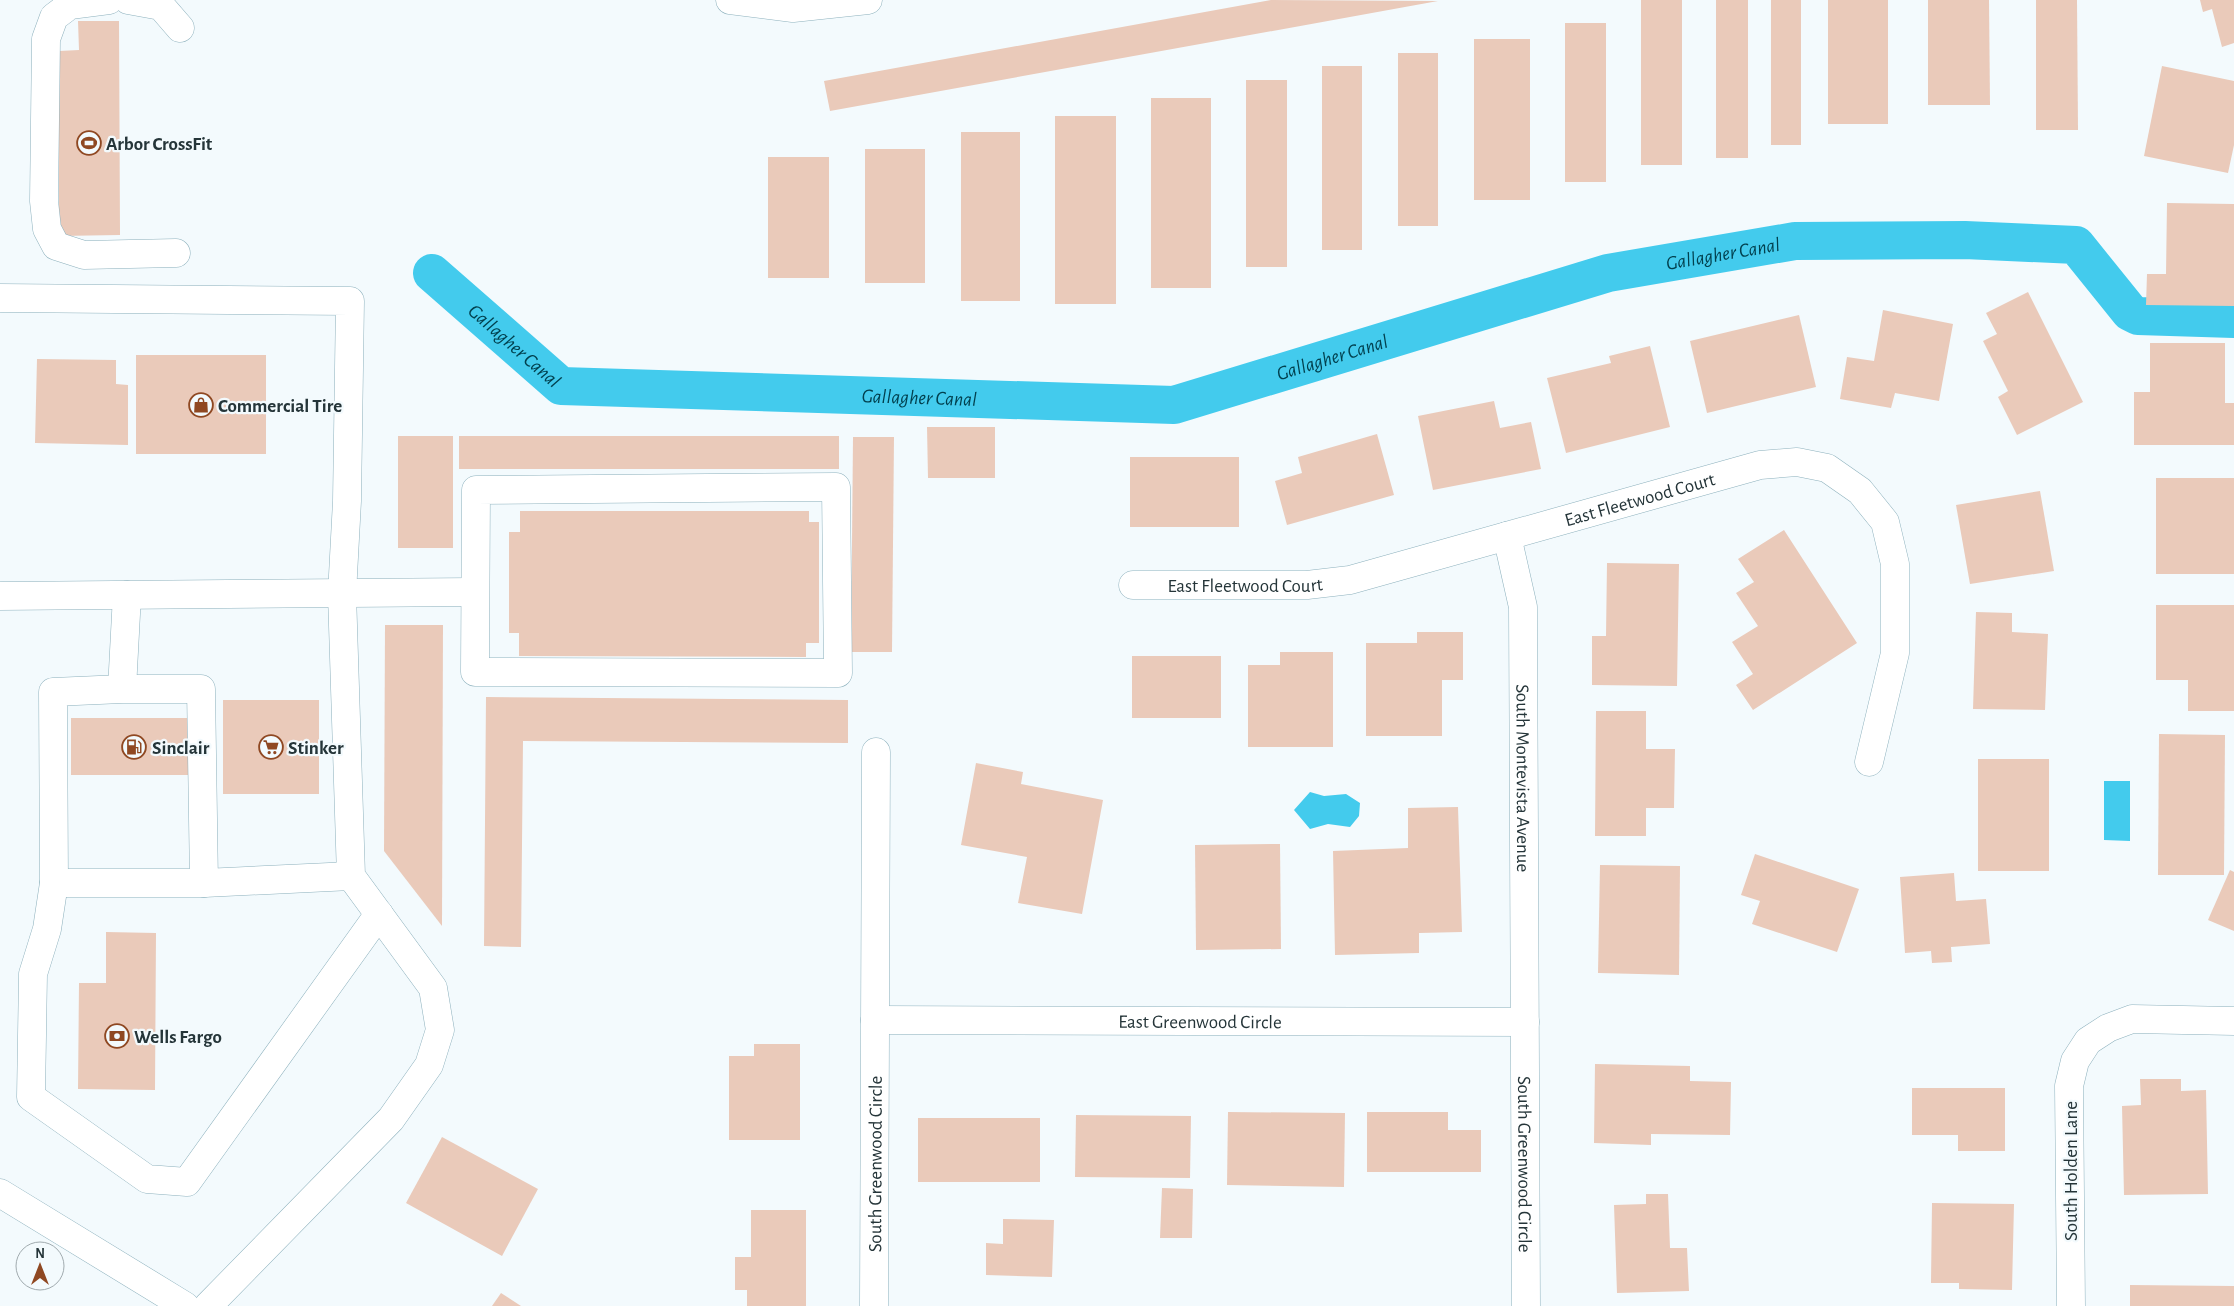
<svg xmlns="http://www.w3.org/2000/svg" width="2234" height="1306" font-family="'Alegreya Sans',sans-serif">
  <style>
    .water { fill: #43cbed }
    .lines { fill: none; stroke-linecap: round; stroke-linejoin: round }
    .canal { stroke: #43cbed; stroke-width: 38 }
    .building { fill: #eacaba }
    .minor-casing { stroke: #8db1bd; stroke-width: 29 }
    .minor { stroke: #fff; stroke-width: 28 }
    .labels { text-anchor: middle; stroke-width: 4.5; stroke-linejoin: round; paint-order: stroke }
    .poi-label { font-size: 19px; font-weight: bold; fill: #253539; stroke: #f3fafd; text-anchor: start }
    .street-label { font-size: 19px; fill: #253539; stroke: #f3fafd }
    .water-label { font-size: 20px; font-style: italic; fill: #02414f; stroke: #f3fafd }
  </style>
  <rect width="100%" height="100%" fill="#f3fafd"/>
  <g class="water">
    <polygon points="2104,781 2130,781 2130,841 2104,840"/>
    <polygon points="1310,792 1324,796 1346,794 1360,803 1359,816 1350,827 1328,824 1310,829 1294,810"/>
  </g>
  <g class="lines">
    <path class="canal" id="s1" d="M432 273 561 386 1174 405 1608 273 1795 241 1965 240 2076 245 2130 312 2138 316 2234 319"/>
  </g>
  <g class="building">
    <polygon points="1271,0 1438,1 830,111 824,81"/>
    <rect x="1641" y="0" width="41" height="165"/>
    <rect x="1716" y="0" width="32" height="158"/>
    <rect x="1771" y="0" width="30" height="145"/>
    <rect x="1828" y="0" width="60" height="124"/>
    <polygon points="1928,0 1989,0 1990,105 1928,105"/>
    <polygon points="2036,0 2077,0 2078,130 2036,130"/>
    <polygon points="2200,0 2234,0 2234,43 2222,47 2212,9 2203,12"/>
    <polygon points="78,21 119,21 120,235 59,236 59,51 79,50"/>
    <rect x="1565" y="23" width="41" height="159"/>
    <rect x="1474" y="39" width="56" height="161"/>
    <rect x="1398" y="53" width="40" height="173"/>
    <rect x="1322" y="66" width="40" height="184"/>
    <polygon points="2162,66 2234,81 2234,145 2228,173 2144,156"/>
    <rect x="1246" y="80" width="41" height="187"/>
    <rect x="1151" y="98" width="60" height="190"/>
    <rect x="1055" y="116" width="61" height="188"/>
    <rect x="961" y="132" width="59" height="169"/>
    <rect x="865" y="149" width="60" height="134"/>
    <rect x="768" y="157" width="61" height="121"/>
    <polygon points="2167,203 2234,204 2234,306 2146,305 2147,274 2166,274"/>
    <polygon points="2028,292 2083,402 2017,435 1998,397 2008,391 1983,341 1997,334 1986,313"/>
    <polygon points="1883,310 1953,324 1939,401 1895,393 1891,408 1840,399 1847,357 1874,361"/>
    <polygon points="1799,315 1816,387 1707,413 1690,341"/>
    <polygon points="2150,343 2225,343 2225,403 2234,403 2234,445 2134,445 2134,392 2150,392"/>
    <polygon points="1650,346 1670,427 1566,453 1547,378 1611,363 1609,356"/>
    <rect x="136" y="355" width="130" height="99"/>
    <polygon points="37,359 116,360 116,384 128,385 128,445 35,443"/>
    <polygon points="1494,401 1500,428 1531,422 1541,469 1433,490 1418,416"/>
    <polygon points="927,427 995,427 995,478 928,478"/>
    <polygon points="1377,434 1394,495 1287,525 1275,481 1302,473 1298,457"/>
    <rect x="398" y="436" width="55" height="112"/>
    <rect x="459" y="436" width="380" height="33"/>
    <polygon points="853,437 894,437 892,652 851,652"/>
    <rect x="1130" y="457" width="109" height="70"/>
    <rect x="2156" y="478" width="78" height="96"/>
    <polygon points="2040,491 2054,571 1970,584 1956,505"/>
    <polygon points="520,511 809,511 809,522 819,522 819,643 806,643 806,657 519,656 519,633 509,633 509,532 520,532"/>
    <polygon points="1784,530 1857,643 1753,710 1736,685 1753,674 1732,642 1758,626 1736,593 1754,582 1738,559"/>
    <polygon points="1607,563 1679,564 1677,686 1592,685 1592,636 1606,636"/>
    <polygon points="2156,605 2234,605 2234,711 2188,711 2188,680 2156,680"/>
    <polygon points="1976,612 2012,613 2012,632 2048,634 2045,710 1973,709"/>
    <polygon points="385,625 443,625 442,926 384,851"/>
    <polygon points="1417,632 1463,632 1463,680 1442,680 1442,736 1366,736 1366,643 1417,643"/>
    <polygon points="1280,652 1333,652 1333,747 1248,747 1248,665 1280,665"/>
    <rect x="1132" y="656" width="89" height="62"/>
    <polygon points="486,697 848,700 848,743 523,741 521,947 484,946"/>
    <rect x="223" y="700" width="96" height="94"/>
    <polygon points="1596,711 1646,711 1646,749 1675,749 1674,808 1646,808 1646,836 1595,836"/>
    <rect x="71" y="718" width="125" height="57"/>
    <polygon points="2159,734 2225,735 2224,875 2158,875"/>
    <rect x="1978" y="759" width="71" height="112"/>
    <polygon points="976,763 1023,772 1021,784 1103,800 1082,914 1018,903 1027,857 961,845"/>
    <polygon points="1458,807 1462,932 1419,933 1419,953 1335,955 1333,851 1408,848 1408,808"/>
    <polygon points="1280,844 1281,949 1196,950 1195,845"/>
    <polygon points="1755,854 1859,889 1837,952 1752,924 1760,901 1741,895"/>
    <polygon points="1600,865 1680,866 1679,975 1598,973"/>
    <polygon points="2230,870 2234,872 2234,931 2208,920"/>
    <polygon points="1954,873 1956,901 1986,899 1990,944 1951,947 1952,962 1932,963 1931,951 1905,953 1900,877"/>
    <polygon points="106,932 156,933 155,1090 78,1089 79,983 106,983"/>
    <polygon points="754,1044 800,1044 800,1140 729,1140 729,1056 754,1056"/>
    <polygon points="1595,1064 1690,1066 1690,1081 1731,1082 1730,1135 1651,1134 1651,1145 1594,1143"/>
    <polygon points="2140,1079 2181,1079 2181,1091 2206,1090 2208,1194 2124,1195 2122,1106 2141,1105"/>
    <polygon points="1912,1088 2005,1088 2005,1151 1958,1151 1958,1135 1912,1135"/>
    <polygon points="1228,1112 1345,1113 1344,1187 1227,1185"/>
    <polygon points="1367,1112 1448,1112 1448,1130 1481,1130 1481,1172 1367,1172"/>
    <polygon points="1076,1115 1191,1116 1190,1178 1075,1177"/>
    <rect x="918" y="1118" width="122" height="64"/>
    <polygon points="442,1137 538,1189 502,1256 406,1203"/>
    <polygon points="1162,1188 1193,1189 1192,1238 1160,1238"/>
    <polygon points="1646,1194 1668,1194 1670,1248 1687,1248 1689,1291 1617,1293 1614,1205 1646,1204"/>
    <polygon points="1932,1203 2014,1204 2012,1290 1959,1289 1959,1283 1931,1283"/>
    <polygon points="751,1210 806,1210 806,1306 747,1306 747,1290 735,1290 735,1257 751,1257"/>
    <polygon points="1003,1219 1054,1220 1052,1277 986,1275 986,1243 1003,1244"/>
    <polygon points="2130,1285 2234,1286 2234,1306 2130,1306"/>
    <polygon points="501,1293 521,1306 492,1306"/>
  </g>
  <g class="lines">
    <g class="minor-casing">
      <g id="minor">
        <polyline points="109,0 70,5 54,17 46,39 44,201 47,229 56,246 84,255 176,253"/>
        <polyline points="128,0 161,6 180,28"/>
        <polyline points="730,0 793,8 868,0"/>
        <polyline points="0,298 350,301 347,501 342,594 351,876 433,988 440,1030 429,1065 391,1119 208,1306"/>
        <polygon points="836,487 838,673 475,672 476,490"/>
        <path id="s2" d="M1507 536 1523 607 1526 1306"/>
        <path id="s3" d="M1133 585H1307L1350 580 1760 465 1797 462 1827 468 1860 491 1885 522 1895 564V653L1869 762"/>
        <polyline points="0,596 474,592"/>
        <polyline points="122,689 53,692 54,883 204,883 201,689 122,689 127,595"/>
        <polyline points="54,883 47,929 33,974 31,1097 147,1179 187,1182 379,914"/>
        <polyline points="204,883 351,876"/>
        <path id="s4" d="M875 1020 1525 1022"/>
        <polyline points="0,1193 185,1306"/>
        <path id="s5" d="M874 1306 876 752"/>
        <polyline points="2071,1306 2069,1086 2075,1061 2088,1041 2108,1028 2132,1019 2234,1021"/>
      </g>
    </g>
    <use href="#minor" class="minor"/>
  </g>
  <defs>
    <g id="stadium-ring" transform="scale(1.25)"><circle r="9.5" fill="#f3fafd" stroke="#8f4822" stroke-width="1.5"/><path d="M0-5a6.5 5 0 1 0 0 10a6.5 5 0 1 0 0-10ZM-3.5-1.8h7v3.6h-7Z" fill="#8f4822"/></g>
    <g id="shop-ring" transform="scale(1.25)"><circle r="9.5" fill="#f3fafd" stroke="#8f4822" stroke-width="1.5"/><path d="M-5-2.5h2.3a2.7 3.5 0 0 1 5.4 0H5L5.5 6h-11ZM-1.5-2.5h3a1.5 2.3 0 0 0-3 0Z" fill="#8f4822"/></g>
    <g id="fuel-ring" transform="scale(1.25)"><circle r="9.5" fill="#f3fafd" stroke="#8f4822" stroke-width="1.5"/><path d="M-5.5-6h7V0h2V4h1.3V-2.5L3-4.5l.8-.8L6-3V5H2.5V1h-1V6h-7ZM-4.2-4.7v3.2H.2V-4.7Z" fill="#8f4822"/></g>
    <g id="supermarket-ring" transform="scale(1.25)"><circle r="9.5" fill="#f3fafd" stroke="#8f4822" stroke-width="1.5"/><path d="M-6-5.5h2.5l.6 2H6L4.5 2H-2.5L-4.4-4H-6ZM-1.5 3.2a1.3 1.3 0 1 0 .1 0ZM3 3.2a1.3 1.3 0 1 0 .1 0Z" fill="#8f4822"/></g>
    <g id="bank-ring" transform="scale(1.25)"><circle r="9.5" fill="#f3fafd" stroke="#8f4822" stroke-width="1.5"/><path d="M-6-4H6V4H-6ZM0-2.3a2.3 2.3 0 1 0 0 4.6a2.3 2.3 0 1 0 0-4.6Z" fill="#8f4822"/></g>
  </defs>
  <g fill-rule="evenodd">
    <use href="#stadium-ring" x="89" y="143"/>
    <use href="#shop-ring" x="201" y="405"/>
    <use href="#fuel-ring" x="134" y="747"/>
    <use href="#supermarket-ring" x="271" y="747"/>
    <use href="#bank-ring" x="117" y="1036"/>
  </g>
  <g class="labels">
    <g class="poi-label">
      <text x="106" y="150">Arbor CrossFit</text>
      <text x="218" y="412">Commercial Tire</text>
      <text x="152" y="754">Sinclair</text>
      <text x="288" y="754">Stinker</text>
      <text x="134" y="1043">Wells Fargo</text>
    </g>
    <g class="street-label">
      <text dy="7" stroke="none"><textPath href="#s3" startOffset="518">East Fleetwood Court</textPath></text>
      <text dy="7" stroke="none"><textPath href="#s3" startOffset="112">East Fleetwood Court</textPath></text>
      <text dy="7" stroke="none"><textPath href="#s2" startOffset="244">South Montevista Avenue</textPath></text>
      <text dy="7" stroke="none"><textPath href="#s4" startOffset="325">East Greenwood Circle</textPath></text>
      <text dy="7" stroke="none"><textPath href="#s5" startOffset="142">South Greenwood Circle</textPath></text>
      <text dy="7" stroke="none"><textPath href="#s2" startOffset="630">South Greenwood Circle</textPath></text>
      <text transform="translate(2070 1171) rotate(-90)" y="7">South Holden Lane</text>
    </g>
    <g class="water-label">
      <text dy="7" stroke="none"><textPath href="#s1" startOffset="1355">Gallagher Canal</textPath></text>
      <text dy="7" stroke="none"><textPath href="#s1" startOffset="110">Gallagher Canal</textPath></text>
      <text dy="7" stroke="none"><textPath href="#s1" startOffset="950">Gallagher Canal</textPath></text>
      <text dy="7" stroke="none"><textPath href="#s1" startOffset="530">Gallagher Canal</textPath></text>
    </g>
  </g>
  <g transform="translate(40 1266)"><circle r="24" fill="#f3fafd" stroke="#a1abaf"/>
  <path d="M0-4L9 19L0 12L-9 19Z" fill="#8f4822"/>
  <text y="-8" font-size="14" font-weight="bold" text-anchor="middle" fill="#253539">N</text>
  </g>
</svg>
